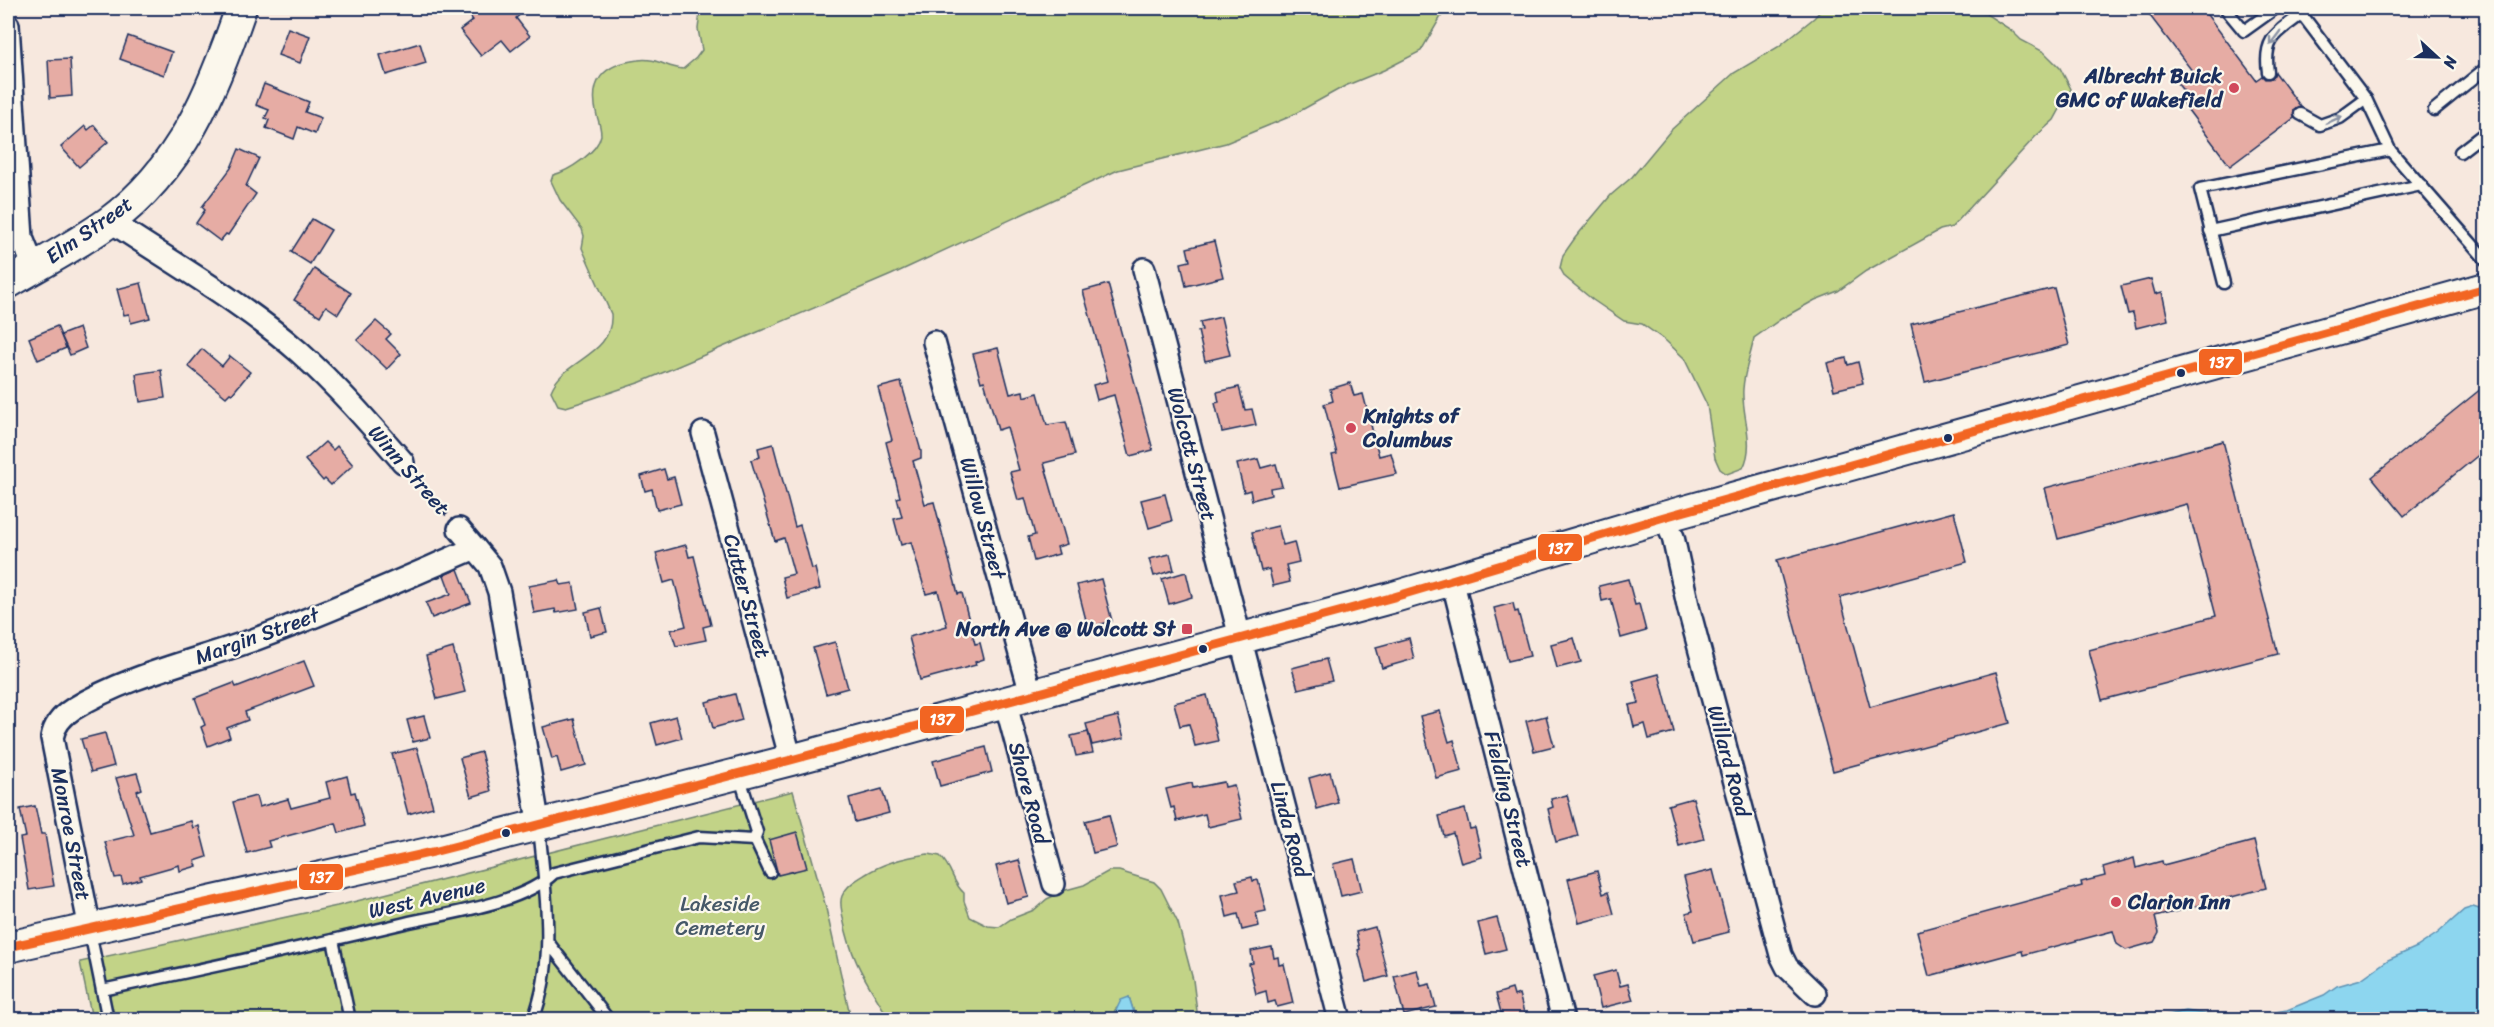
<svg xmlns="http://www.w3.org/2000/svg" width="2494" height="1027" font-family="Sriracha,sans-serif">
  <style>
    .green { fill: #c2d387; stroke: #6e8172; stroke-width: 1.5 }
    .water { fill: #8dd6ef; stroke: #5f93b5; stroke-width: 1.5 }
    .building { fill: #e6aca4; stroke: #1b2f5e; stroke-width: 1.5 }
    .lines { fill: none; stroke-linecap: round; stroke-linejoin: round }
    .lane-casing { stroke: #1b2f5e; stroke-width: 15 }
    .street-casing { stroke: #1b2f5e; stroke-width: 26 }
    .secondary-casing { stroke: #1b2f5e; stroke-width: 34 }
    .path { stroke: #1b2f5e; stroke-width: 4; stroke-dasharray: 4.5 4.5; stroke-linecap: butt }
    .lane { stroke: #fbf7ec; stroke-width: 10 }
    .street { stroke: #fbf7ec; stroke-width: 21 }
    .secondary { stroke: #fbf7ec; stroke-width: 30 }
    .bus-1-casing { stroke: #fbf7ec; stroke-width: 14 }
    .bus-1 { stroke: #f26522; stroke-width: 9 }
    .oneway { stroke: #8b93a5 }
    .poi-dot { fill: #d1495b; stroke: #fbf7ec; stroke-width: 2 }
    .bus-dot { fill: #1b2f5e; stroke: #fbf7ec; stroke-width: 2 }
    .labels { text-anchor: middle; stroke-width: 4.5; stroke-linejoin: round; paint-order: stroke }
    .poi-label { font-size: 21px; font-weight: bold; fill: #1b2f5e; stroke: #fbf7ec; text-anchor: end }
    .street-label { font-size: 21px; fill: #1b2f5e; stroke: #fbf7ec }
    .park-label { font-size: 21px; fill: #455868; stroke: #fbf7ec }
    .line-badge { stroke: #fbf7ec; stroke-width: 2 }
    .badge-label { font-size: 16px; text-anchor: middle; font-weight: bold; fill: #fff }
  </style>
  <rect width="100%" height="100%" fill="#f7e8de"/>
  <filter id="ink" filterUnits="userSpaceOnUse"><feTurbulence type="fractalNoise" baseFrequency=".0167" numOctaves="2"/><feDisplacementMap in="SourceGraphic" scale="12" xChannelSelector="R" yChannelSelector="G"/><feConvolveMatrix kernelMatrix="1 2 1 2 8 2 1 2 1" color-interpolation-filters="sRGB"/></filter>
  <g filter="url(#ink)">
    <g class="green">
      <path d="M708 8H1446L1421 51 1384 70 1345 86 1289 117 1226 143 1118 170 891 275 641 382 582 402 566 407 558 405 551 391C563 359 614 356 611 314L582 248 584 236 582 229 560 200 551 181 553 175C569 171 598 152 601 135 601 128 599 122 597 116 588 81 603 64 638 60 656 57 667 68 683 69L696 58 702 50 698 29 700 13Z"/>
      <path d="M1823 8H1977L2011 30 2021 40 2044 52 2060 68 2071 89 2054 120 2035 137 1952 227 1940 230 1866 271 1838 291 1815 300 1781 319 1754 338C1751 355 1744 371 1743 389 1741 414 1756 444 1743 468L1727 474 1720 469 1715 458 1707 405 1684 358 1666 341 1642 324 1624 321 1593 300 1565 277 1560 268 1563 255 1575 238 1611 195 1632 177 1671 130 1734 73 1778 47 1814 18Z"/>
      <polygon points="793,791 825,904 851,1019 92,1019 80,962 337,906"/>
      <path d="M928 854 940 856C953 868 952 883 964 893V901L970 917 988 926 999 927 1011 919 1034 910 1047 899 1066 890 1084 885 1109 871H1119L1154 882 1161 889 1178 923 1193 980 1198 1019H1136L1129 997 1115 1010 1112 1019H889C867 981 852 964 843 918 842 911 839 903 842 896 847 885 856 880 866 874 885 862 906 857 928 854Z"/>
    </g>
    <g class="water">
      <polygon points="2473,907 2486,911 2486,1019 2150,1019 2186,1011 2205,1014 2264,1014 2287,1010 2324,995 2337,986 2361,979 2388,960 2417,947 2438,933 2464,910"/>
      <polygon points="1129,997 1136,1019 1112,1019 1121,1000"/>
    </g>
    <g class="building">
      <polygon points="478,8 528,8 516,18 530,36 511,51 502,40 481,56 460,30 473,20 469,15"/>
      <polygon points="2144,8 2202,8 2256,80 2262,76 2265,79 2272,78 2275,72 2301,107 2294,110 2294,118 2230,166 2179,98 2185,93 2177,83 2193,72"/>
      <polygon points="288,28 310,36 300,63 278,55"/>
      <polygon points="128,36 172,52 164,75 120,59"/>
      <polygon points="420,43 426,63 386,75 380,55"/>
      <polygon points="70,59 72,96 50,98 48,60"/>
      <polygon points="264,84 309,102 305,112 321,118 315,134 298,127 294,139 266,128 269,120 265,118 269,110 256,105"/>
      <polygon points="94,125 108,142 79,167 61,147 85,126 88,130"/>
      <polygon points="239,149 259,158 246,186 256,194 228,235 226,234 220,241 196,223 205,210 202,207 231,168"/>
      <polygon points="312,219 331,230 310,264 291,252"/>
      <polygon points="1214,241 1223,277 1186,286 1181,263 1190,261 1187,248"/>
      <polygon points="314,269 351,293 338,314 326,306 320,316 294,300"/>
      <polygon points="2151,279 2155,294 2162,292 2168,320 2136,328 2133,313 2128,314 2121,286"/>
      <polygon points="141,283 150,318 131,323 129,314 124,315 117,289"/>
      <polygon points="1108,284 1153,450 1130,456 1114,395 1097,400 1093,385 1108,381 1083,291"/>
      <polygon points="2054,288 2069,345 1925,382 1911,324"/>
      <polygon points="1221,317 1230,355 1205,361 1198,331 1202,330 1200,322"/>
      <polygon points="376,321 391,334 386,339 401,354 387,369 357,340"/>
      <polygon points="57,326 66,348 38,360 29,338"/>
      <polygon points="79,328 86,348 70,355 61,335"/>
      <polygon points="998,348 1010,394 1023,391 1024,397 1038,393 1047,425 1066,422 1075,455 1044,463 1067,544 1057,547 1059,554 1034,561 1028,537 1035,535 1025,498 1018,500 1010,472 1019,470 1007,427 998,430 984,381 981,382 973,354"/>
      <polygon points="202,349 222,366 230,356 250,372 232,394 230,393 226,397 188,366"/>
      <polygon points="1846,358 1848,365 1858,362 1863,383 1834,390 1827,363"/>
      <polygon points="161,370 165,398 140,402 136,374"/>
      <polygon points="901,382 921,451 921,458 913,461 925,504 934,502 958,594 962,593 975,644 980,643 984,659 975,662 976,665 920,680 909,637 947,626 938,591 926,594 911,542 901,545 894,519 902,517 897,498 900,497 886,442 892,440 878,388"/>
      <polygon points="1350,383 1354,396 1363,394 1379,456 1391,453 1397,474 1340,487 1332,455 1337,454 1324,404 1333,401 1330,389"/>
      <polygon points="2487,384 2487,448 2404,516 2372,477"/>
      <polygon points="1239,387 1245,410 1252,409 1256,425 1222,432 1215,403 1219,402 1217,392"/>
      <polygon points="2223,441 2278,654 2102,700 2089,650 2216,616 2187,504 2058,539 2045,488"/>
      <polygon points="325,442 333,450 337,446 353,465 331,485 325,479 323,481 305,460"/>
      <polygon points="773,444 795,527 800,525 812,569 815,568 820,589 787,598 782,577 794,574 784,538 775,541 751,460 760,457 758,448"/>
      <polygon points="1258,459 1261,468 1276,464 1282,486 1270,488 1271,495 1252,500 1250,490 1244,492 1237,464"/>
      <polygon points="664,469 667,479 674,477 681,504 657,510 652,489 645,491 641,476"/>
      <polygon points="1165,494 1172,521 1149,528 1141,500"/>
      <polygon points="1954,512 1967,562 1840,597 1870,707 1996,672 2010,723 1833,771 1777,560"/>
      <polygon points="1278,526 1283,545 1294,542 1299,562 1286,565 1290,582 1273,586 1269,569 1261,571 1252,532"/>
      <polygon points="686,545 689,557 694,556 711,625 703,627 706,640 676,646 671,630 686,626 674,580 664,583 656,553"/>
      <polygon points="1170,554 1174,570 1154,576 1149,559"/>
      <polygon points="458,569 471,603 432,618 426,603 451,594 444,575"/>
      <polygon points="1186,572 1192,597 1169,604 1162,579"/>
      <polygon points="1101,579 1112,621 1088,628 1077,585"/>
      <polygon points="1628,579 1635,605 1639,604 1646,631 1621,638 1611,599 1602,601 1599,586"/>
      <polygon points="559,580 561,585 573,583 578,609 556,613 555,609 534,613 529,586"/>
      <polygon points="1513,603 1515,612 1518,611 1530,656 1508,661 1494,608"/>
      <polygon points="601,608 607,632 590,636 585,612"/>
      <polygon points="1409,638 1414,659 1382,668 1376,647"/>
      <polygon points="1574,638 1581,662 1557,668 1551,644"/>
      <polygon points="835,642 848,688 826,694 813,648"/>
      <polygon points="453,648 465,692 437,699 426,656"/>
      <polygon points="1326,659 1332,681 1298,689 1292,668"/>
      <polygon points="304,661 314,686 245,712 248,720 227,728 230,737 208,746 201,727 205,725 195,698 234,683 236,687"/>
      <polygon points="1659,674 1674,732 1649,739 1645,724 1634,727 1629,705 1639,703 1633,681"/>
      <polygon points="735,694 742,720 713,728 706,702"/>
      <polygon points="1207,695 1218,741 1195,746 1189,724 1180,726 1174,703"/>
      <polygon points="1440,711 1449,742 1454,740 1462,771 1436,778 1420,716"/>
      <polygon points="424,716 430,738 413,742 407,720"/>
      <polygon points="676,716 682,738 657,745 651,723"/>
      <polygon points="1118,716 1124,738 1092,745 1086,724"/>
      <polygon points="1546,716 1554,746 1534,751 1526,721"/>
      <polygon points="574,719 586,765 561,772 557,757 552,759 543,727"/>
      <polygon points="1088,732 1093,753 1076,756 1071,736"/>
      <polygon points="105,733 114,766 91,772 81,739"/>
      <polygon points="986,747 992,772 940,786 933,761"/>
      <polygon points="417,748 433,807 408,814 392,754"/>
      <polygon points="481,752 491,791 471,797 460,758"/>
      <polygon points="1330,772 1338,803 1317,809 1309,778"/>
      <polygon points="137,773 142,789 137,791 150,832 191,821 193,828 199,826 207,857 195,861 197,866 180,871 179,865 140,876 141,879 123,884 121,877 115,878 105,842 134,835 116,778"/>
      <polygon points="347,776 351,793 355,792 364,826 339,833 336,823 268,841 270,847 247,853 233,802 256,796 259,807 288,799 291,808 330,798 326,782"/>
      <polygon points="1224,782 1225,787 1234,785 1242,819 1208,827 1205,814 1177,821 1174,807 1171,808 1166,789 1192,783 1193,788"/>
      <polygon points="882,789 889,813 855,822 849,798"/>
      <polygon points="1567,795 1578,836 1556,842 1548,809 1553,807 1551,799"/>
      <polygon points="1693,798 1704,839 1679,846 1668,805"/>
      <polygon points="35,806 41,834 45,834 54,886 29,890 20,838 26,837 20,809"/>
      <polygon points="1465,809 1470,829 1475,828 1482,857 1461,863 1453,833 1444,836 1439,816"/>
      <polygon points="1109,815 1117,847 1093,853 1085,821"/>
      <polygon points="797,832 807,868 778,875 769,840"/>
      <polygon points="2254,841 2266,888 2155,917 2159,933 2154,942 2126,950 2117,944 2113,931 2023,955 2022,951 1929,976 1917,931 2082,886 2081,882 2105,876 2103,867 2134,858 2136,868 2162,861 2163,865"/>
      <polygon points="1354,859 1362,891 1341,896 1333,864"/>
      <polygon points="1019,860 1029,897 1006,903 996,866"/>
      <polygon points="1713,870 1729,932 1694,941 1686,913 1693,911 1684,877"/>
      <polygon points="1597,871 1603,894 1608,892 1614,914 1579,923 1568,879"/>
      <polygon points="1252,877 1253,881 1258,880 1266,911 1256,913 1259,926 1242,930 1238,914 1227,917 1222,895 1239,891 1236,881"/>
      <polygon points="1497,918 1506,949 1486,954 1478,923"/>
      <polygon points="1375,927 1388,976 1366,982 1358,950 1360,949 1356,932"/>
      <polygon points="1272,947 1274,958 1278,957 1279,965 1284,964 1293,1003 1277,1007 1275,1001 1268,1003 1266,991 1256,994 1249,964 1253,963 1251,951"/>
      <polygon points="1417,970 1421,986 1430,984 1436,1007 1404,1015 1394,976"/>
      <polygon points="1616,970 1620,986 1628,984 1633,1000 1601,1008 1593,976"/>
      <polygon points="1512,989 1514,996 1519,994 1526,1020 1503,1020 1496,994"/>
    </g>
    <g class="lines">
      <g class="lane-casing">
        <g id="lane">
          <polyline points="2225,8 2244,31 2276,8"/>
          <polyline points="2297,8 2366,99 2390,150 2486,260"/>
          <path d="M2268 72C2263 38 2277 33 2302 14"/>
          <polyline points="2434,110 2486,68"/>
          <polyline points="2300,114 2320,125 2340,118 2366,99"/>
          <polyline points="2460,152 2486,132"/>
          <polyline points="2210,231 2421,185"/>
          <polyline points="2224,283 2200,189 2390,150"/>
          <polyline points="755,840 770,872"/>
          <polyline points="90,932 108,1020"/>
          <polyline points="333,940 350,1020"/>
          <polyline points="548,942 609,1020"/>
          <path d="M102 990C203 969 304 947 405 923 449 913 522 904 554 873L699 837 754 840 757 832 739 775"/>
          <path d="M533 1020C557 958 545 891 539 827"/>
        </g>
      </g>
      <g class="street-casing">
        <g id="street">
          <polyline points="8,25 22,238 34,268"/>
          <path d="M110 221C173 263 242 302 299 352 337 386 370 424 403 462"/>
          <polyline points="1144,269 1340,1020"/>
          <polyline points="934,342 1031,694"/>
          <polyline points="703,433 791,760"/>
          <polyline points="1664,517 1673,537 1689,610 1781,955 1787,967 1815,994"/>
          <polyline points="459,529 490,566 499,592 539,826"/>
          <polyline points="1452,579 1563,1020"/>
          <polyline points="1005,701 1054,884"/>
          <path d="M90 929 52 738C54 725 62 716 73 709 128 675 195 661 256 639 330 612 403 579 475 548"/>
        </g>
      </g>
      <g class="secondary-casing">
        <g id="secondary">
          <path d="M8 283C42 263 77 245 109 222 182 168 213 90 241 8"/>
          <polyline points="8,947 433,852 791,760 1394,597 1664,517 2486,288"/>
        </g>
      </g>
      <polyline class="path" points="415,477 447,515"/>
      <use href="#lane" class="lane"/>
      <use href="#street" class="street"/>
      <use href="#secondary" class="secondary"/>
      <g class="bus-1-casing">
        <polyline id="bus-1" points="8,947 433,852 791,760 1394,597 1664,517 2486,288"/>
      </g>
      <use href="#bus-1" class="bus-1"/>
    </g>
    <defs><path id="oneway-shaft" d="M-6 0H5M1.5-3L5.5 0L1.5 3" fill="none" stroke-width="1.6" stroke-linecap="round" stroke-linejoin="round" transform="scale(1.5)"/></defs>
    <g class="oneway">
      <use href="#oneway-shaft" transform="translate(2275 38) rotate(127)"/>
      <use href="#oneway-shaft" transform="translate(2334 120) rotate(-24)"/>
    </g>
  </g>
  <g class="poi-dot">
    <circle cx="2234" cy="88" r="6"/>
    <circle cx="1351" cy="428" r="6"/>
    <rect x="1181" y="623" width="12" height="12" rx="3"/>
    <circle cx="2116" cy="902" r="6"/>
  </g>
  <g class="bus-dot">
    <circle cx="2181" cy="373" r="5"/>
    <circle cx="1948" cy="438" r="5"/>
    <circle cx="1203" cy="649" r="5"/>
    <circle cx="506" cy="833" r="5"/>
  </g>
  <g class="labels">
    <g class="poi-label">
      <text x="2222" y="83">Albrecht Buick<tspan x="2222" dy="24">GMC of Wakefield</tspan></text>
      <text x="1363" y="423" text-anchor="start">Knights of<tspan x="1363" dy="24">Columbus</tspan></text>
      <text x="1175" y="636">North Ave @ Wolcott St</text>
      <text x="2128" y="909" text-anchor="start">Clarion Inn</text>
    </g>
    <g class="street-label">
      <text transform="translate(89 230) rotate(-35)" y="7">Elm Street</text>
      <text transform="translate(1192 454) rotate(75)" y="7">Wolcott Street</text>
      <text transform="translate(409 470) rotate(49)" y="7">Winn Street</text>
      <text transform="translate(983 518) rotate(75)" y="7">Willow Street</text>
      <text transform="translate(747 596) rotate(75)" y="7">Cutter Street</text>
      <text transform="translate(257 636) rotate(-20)" y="7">Margin Street</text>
      <text transform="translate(1729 761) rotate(75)" y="7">Willard Road</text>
      <text transform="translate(1029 793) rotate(75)" y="7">Shore Road</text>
      <text transform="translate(1508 799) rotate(76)" y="7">Fielding Street</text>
      <text transform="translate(1290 829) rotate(75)" y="7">Linda Road</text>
      <text transform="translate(71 834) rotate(79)" y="7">Monroe Street</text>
      <text transform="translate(427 898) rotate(-13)" y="7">West Avenue</text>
    </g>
    <g class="park-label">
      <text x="720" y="911">Lakeside<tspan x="720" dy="24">Cemetery</tspan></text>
    </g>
  </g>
  <g class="line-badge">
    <rect x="2198" y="348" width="45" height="28" rx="6" fill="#f26522"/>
    <rect x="1537" y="533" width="46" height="29" rx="6" fill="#f26522"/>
    <rect x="919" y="705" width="46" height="29" rx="6" fill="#f26522"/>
    <rect x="298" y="863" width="46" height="28" rx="6" fill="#f26522"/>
  </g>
  <g class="badge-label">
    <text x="2221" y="368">137</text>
    <text x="1560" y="554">137</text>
    <text x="942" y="725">137</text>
    <text x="321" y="883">137</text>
  </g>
  <rect width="2494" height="1027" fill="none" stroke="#fbf7ec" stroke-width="30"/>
  <rect x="15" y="15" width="2464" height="997" fill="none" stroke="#1b2f5e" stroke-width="2" filter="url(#ink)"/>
  <g transform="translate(2437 57) rotate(112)" stroke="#fbf7ec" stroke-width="4.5" paint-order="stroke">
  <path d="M0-4.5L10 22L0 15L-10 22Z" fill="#1b2f5e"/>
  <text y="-9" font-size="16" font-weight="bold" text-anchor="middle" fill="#1b2f5e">N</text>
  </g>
</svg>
